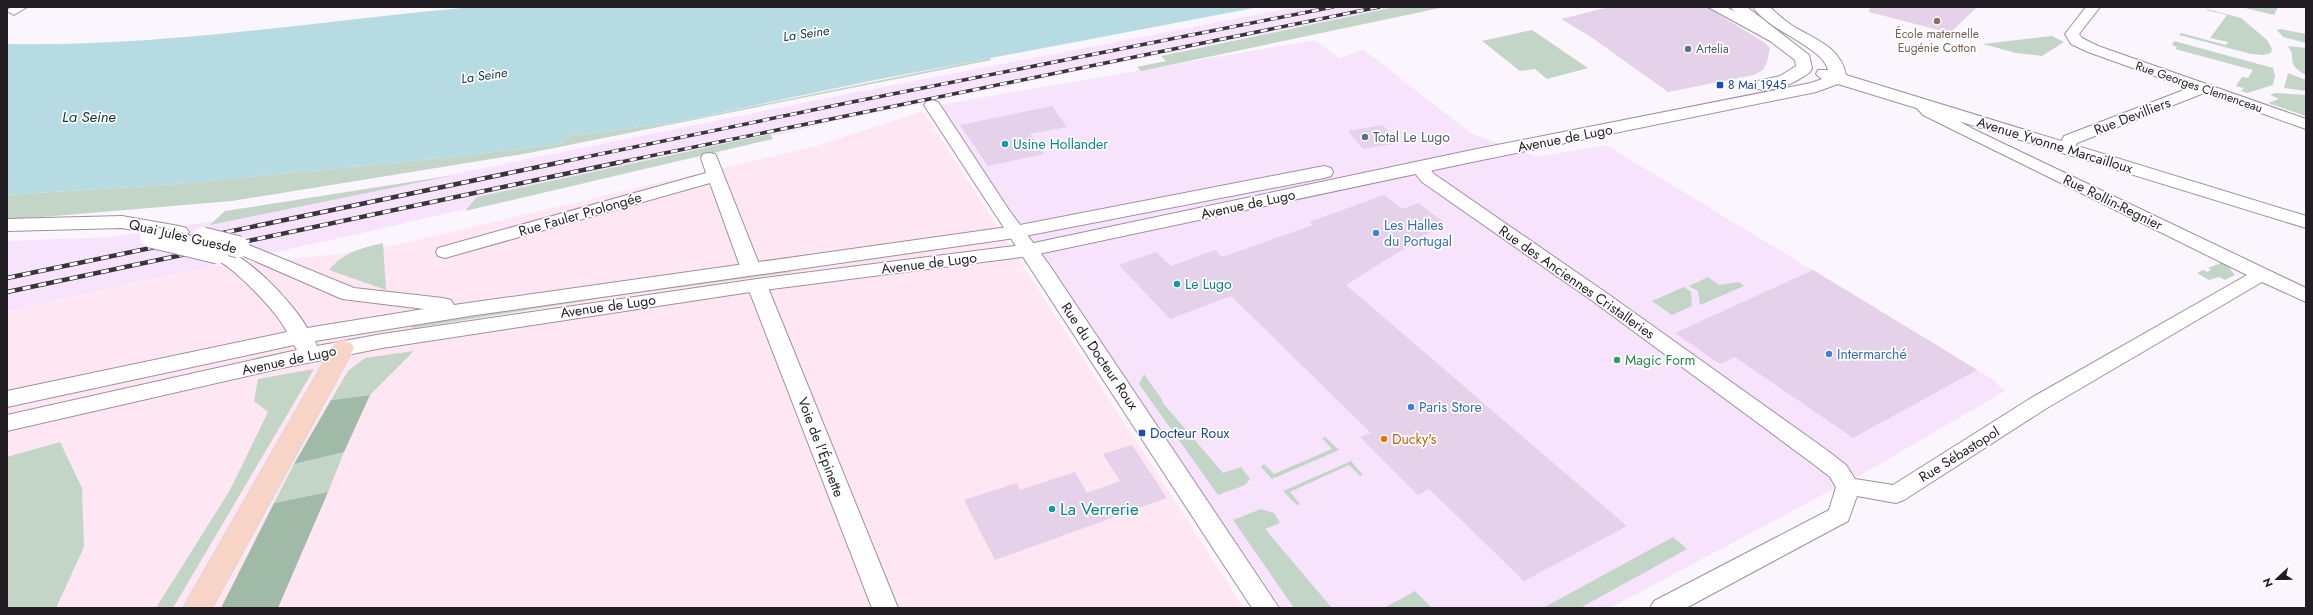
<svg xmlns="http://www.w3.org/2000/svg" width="2313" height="615" font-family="Jost,sans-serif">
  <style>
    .built { fill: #f8e3fc }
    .industrial { fill: #fee6f2 }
    .green { fill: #c2d5c7 }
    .forest { fill: #a0baa7 }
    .water { fill: #b6dbe3 }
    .building { fill: #e5d1e9 }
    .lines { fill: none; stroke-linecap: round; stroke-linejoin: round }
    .street-casing { stroke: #9e90a1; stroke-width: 2 }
    .secondary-casing { stroke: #9e90a1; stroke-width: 2 }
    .primary-casing { stroke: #d7d6d7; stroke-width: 2 }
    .street { fill: #fff; fill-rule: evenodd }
    .secondary { fill: #fff; fill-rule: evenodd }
    .primary { fill: #f8d4c7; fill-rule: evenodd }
    .rail-far1-casing { stroke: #3a343c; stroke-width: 3.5 }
    .rail-casing { stroke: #3a343c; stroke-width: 4.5 }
    .rail-far1 { stroke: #fff; stroke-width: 2.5; stroke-dasharray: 7; stroke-linecap: butt }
    .rail { stroke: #fff; stroke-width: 3; stroke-dasharray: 8; stroke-linecap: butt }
    .secondary-bridge-casing { stroke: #9e90a1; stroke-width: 23; stroke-linecap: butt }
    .secondary-bridge { stroke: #fff; stroke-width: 21 }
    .education-dot { fill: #8d6e63; stroke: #fff; stroke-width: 1.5 }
    .service-dot { fill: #5c6f8a; stroke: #fff; stroke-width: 1.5 }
    .transit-dot { fill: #1a4fb4; stroke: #fff; stroke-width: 1.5 }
    .culture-dot { fill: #0f9aa8; stroke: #fff; stroke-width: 1.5 }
    .shop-dot { fill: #3f7fe0; stroke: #fff; stroke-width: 1.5 }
    .leisure-dot { fill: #2e9e5b; stroke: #fff; stroke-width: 1.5 }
    .food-dot { fill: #e8710a; stroke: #fff; stroke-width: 1.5 }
    .labels { text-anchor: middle; stroke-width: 3.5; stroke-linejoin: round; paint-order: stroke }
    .far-education-label { font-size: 12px; fill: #785e54; stroke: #fff }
    .far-service-label { font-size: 12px; fill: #4e5e75; stroke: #fff; text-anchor: start }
    .far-transit-label { font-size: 12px; fill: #164399; stroke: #fff; text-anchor: start }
    .far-street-label { font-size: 12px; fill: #221c23; stroke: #fff }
    .far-water-label { font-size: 13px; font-style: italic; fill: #12353c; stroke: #fff }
    .street-label { font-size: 14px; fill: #221c23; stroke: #fff }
    .service-label { font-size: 14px; fill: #4e5e75; stroke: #fff; text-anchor: start }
    .culture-label { font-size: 14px; fill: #0d838f; stroke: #fff; text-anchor: start }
    .shop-label { font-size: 14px; fill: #366cbe; stroke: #fff; text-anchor: start }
    .leisure-label { font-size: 14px; fill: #27864d; stroke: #fff; text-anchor: start }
    .transit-label { font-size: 14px; fill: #164399; stroke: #fff; text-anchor: start }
    .food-label { font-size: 14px; fill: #c56008; stroke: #fff; text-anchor: start }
    .water-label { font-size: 15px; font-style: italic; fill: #12353c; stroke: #fff }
    .near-culture-label { font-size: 17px; fill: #0d838f; stroke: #fff; text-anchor: start }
  </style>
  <rect width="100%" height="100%" fill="#fbf5fd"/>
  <g class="built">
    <polygon points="1297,7 1395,7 844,119 363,233 7,311 7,241 108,237 248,216 847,94"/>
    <polygon points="1315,40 1339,58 1364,50 1472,134 1538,157 1606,145 1992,379 2005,391 1873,468 1610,608 1281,608 939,105"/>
  </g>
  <polygon class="industrial" points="923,111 1244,608 7,608 7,311 207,267 369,251 816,146"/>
  <g class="green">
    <polygon points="1395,7 1445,7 1141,71 1137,67 1166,61 1161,56"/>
    <polygon points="2241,7 2278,7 2274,15"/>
    <polygon points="2207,9 2241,18 2267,40 2272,49 2271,53 2263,55 2251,54 2179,35 2181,33 2226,45 2228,42 2210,38 2227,15 2206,10"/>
    <polygon points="2280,29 2306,34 2306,43 2283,37 2277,30"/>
    <polygon points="1532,30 1588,68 1547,79 1535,69 1520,71 1482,41"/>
    <polygon points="2052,36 2064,42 2042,56 2016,53 1983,44"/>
    <polygon points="2174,41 2273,68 2275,76 2273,85 2247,93 2241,91 2244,88 2236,86 2242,77 2248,78 2253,70 2175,49 2177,47 2172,45"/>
    <path d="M2288 46 2306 48V75C2295 69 2291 65 2292 53Z"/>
    <polygon points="990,58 991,60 529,153 232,201 7,220 7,195 176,184 443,158 562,144 564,137 671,123"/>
    <polygon points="2288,73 2306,80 2306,91 2284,88"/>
    <polygon points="2275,93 2306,95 2306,116 2268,103 2279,99 2270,95"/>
    <polygon points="770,134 773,139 465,211 477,197"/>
    <polygon points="455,175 210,225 225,211"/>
    <path d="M383 243 386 290 329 270C343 252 362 248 383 243Z"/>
    <polygon points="2221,263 2227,265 2235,275 2225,280 2219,277 2209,280 2197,273 2203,270 2207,272 2211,270 2208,268"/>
    <polygon points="790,267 791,272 609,297 413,328 409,324"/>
    <polygon points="1708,277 1719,285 1739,282 1744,286 1700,305 1698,291 1689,286"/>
    <polygon points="1684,287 1691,292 1692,306 1672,315 1652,301"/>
    <polygon points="414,351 370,395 331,400 348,371 365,358"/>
    <polygon points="314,369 173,608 156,608 230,490 268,412 254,401 258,379"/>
    <polygon points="1144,374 1163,401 1162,402 1223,473 1241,467 1250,479 1245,485 1218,495 1139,384"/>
    <polygon points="1325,437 1339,450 1272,479 1261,467 1264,464 1274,474 1332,449 1322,438"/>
    <polygon points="60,442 82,488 84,547 56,608 7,608 7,457"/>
    <polygon points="344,452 328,492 274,503 294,464"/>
    <polygon points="1351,461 1363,475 1360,476 1349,465 1290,492 1300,504 1297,505 1283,491"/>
    <polygon points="1261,509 1274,513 1280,523 1265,529 1332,608 1294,608 1233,520"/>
    <polygon points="1673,537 1687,549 1580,608 1543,608"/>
    <polygon points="1415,591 1432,608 1384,608"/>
  </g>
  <g class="forest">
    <polygon points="370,395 344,452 294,464 331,400"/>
    <polygon points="328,492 278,608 221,608 274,503"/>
  </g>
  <path class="water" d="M473 7H1259L875 80 671 123 564 137 562 144 443 158 176 184 7 195V44C163 47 318 21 473 7Z"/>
  <g class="building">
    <polygon points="1609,7 1707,7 1765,43 1770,48 1767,62 1763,70 1754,75 1668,92 1591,37 1561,19"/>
    <polygon points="1870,7 1977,7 1950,33 1869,12"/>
    <polygon points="1052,106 1067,127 1030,134 1044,154 988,166 960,125"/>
    <polygon points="1383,125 1399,143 1363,149 1348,131"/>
    <polygon points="1384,195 1403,209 1418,203 1445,223 1346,285 1627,526 1524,581 1429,489 1418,495 1360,437 1371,433 1231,296 1170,319 1119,265 1156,252 1171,266 1215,250 1222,257 1313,225 1309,222"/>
    <polygon points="1813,270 1948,352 1977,370 1853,438 1735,357 1720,364 1675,333"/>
    <polygon points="1132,445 1167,498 995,560 964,500 1017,483 1020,490 1075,472 1087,493 1120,481 1103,454"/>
  </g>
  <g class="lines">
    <g class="street-casing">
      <g id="street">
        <polygon points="11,7 27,7 14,15 7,11"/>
        <polygon points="1708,7 1726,7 1782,36 1784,39 1782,42 1772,42"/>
        <polygon points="2086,7 2100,7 2079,34 2082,38 2098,46 2306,119 2306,129 2204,93 2077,143 2072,152 2060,152 2058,148 2064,136 2189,88 2088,52 2071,44 2065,34"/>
        <polygon points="932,100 938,102 940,105 1009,210 1050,266 1279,608 1252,608 924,105 926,102"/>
        <polygon points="1922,100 1973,129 2306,288 2306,302 2262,282 2047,408 1904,500 1896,503 1857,496 1848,521 1686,608 1650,608 1654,601 1829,510 1836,487 1830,477 1812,463 1594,302 1422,182 1410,167 1413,163 1425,163 1434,174 1608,294 1828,451 1846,465 1855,479 1893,485 2031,398 2247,275 1923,115 1914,105 1916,102"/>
        <polygon points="709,153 715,154 717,158 761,269 758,273 751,275 744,273 741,269 710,183 452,256 445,258 438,256 436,252 438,248 706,173 701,158 703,154"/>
        <polygon points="757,279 764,281 767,285 898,608 872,608 747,285 750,281"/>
      </g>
    </g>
    <g class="secondary-casing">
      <g id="secondary">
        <path d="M1730 7H1747L1809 55 1812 68 1810 72C1797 82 1775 93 1758 89L1755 85 1758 81 1780 76 1796 66 1795 60 1748 24Z"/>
        <path d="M1753 7H1770C1778 15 1786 22 1796 28 1818 40 1841 49 1846 75L2306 216V228L1838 84 1816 92 1472 162 1029 256 757 291 382 348 282 368 7 431V415L297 350 294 345 7 407V391L287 332C277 312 246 281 228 267 221 261 213 260 208 253L211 249C238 242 295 305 307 328L424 309 342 299 232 251 229 247 232 243 239 241 354 288 443 298 451 300 454 305 1015 226 1324 166 1331 168 1333 172 1331 176 1324 178 1015 238 476 315 315 341 317 346 382 334 757 279 1029 244 1472 150 1811 83 1822 79 1816 74 1818 70H1828C1823 47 1770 32 1753 7Z"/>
        <polygon points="122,216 179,226 186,228 189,232 186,236 179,238 122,228 7,231 7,219"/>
      </g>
    </g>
    <g class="primary-casing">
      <polygon id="primary" points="343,341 351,343 354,348 212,608 183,608 332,348 335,343"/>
    </g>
    <use href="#street" class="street"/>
    <use href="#secondary" class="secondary"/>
    <use href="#primary" class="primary"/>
    <g class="rail-far1-casing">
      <g id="rail-far1">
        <polyline points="557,163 847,103 1333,7"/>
        <polyline points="616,163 1379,7"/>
      </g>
    </g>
    <g class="rail-casing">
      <g id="rail">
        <polyline points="7,278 562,162"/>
        <polyline points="7,292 621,162"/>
      </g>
    </g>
    <use href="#rail-far1" class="rail-far1"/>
    <use href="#rail" class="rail"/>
    <g class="secondary-bridge-casing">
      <g id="secondary-bridge">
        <polyline points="151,237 218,253"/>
        <polyline points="203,238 239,247"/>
      </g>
    </g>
    <use href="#secondary-bridge" class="secondary-bridge"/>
  </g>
  <circle class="education-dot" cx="1937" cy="21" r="4"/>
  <g class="service-dot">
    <circle cx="1688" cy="49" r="4"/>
    <circle cx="1365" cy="137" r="4"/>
  </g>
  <g class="transit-dot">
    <rect x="1716" y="81" width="8" height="8" rx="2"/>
    <rect x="1138" y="429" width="8" height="8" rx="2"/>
  </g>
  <g class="culture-dot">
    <circle cx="1005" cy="144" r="4"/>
    <circle cx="1177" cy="284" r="4"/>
    <circle cx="1052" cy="509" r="4"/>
  </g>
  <g class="shop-dot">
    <circle cx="1376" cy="233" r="4"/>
    <circle cx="1829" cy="354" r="4"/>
    <circle cx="1411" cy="407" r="4"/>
  </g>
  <circle class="leisure-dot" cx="1617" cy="360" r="4"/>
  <circle class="food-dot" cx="1384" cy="439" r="4"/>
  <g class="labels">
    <g class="far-education-label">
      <text x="1937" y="38">École maternelle<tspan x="1937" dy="14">Eugénie Cotton</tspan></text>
    </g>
    <g class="far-service-label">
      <text x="1696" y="53">Artelia</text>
    </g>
    <g class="far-transit-label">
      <text x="1728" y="89">8 Mai 1945</text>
    </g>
    <g class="far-street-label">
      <text transform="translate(2199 87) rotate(19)" y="4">Rue Georges Clemenceau</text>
    </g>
    <g class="far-water-label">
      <text transform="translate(806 33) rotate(-8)" y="5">La Seine</text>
      <text transform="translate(484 75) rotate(-8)" y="5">La Seine</text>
    </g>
    <g class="street-label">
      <text transform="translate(2132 116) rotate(-21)" y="5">Rue Devilliers</text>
      <text transform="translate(1565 138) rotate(-11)" y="5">Avenue de Lugo</text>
      <text transform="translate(2055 145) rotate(17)" y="5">Avenue Yvonne Marcailloux</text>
      <text transform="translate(2113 202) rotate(26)" y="5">Rue Rollin-Regnier</text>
      <text transform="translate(1248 204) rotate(-12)" y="5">Avenue de Lugo</text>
      <text transform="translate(580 214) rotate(-16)" y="5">Rue Fauler Prolongée</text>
      <text transform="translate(183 236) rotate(13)" y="5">Quai Jules Guesde</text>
      <text transform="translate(929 263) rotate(-7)" y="5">Avenue de Lugo</text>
      <text transform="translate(1577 282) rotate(35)" y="5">Rue des Anciennes Cristalleries</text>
      <text transform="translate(608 306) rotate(-8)" y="5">Avenue de Lugo</text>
      <text transform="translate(1100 356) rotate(56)" y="5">Rue du Docteur Roux</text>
      <text transform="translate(289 360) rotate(-12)" y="5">Avenue de Lugo</text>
      <text transform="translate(821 447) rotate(69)" y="5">Voie de l'Épinette</text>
      <text transform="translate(1959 454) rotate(-32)" y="5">Rue Sébastopol</text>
    </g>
    <g class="service-label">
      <text x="1373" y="142">Total Le Lugo</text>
    </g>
    <g class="culture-label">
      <text x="1013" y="149">Usine Hollander</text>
      <text x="1185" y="289">Le Lugo</text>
    </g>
    <g class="shop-label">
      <text x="1384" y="230">Les Halles<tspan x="1384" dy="16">du Portugal</tspan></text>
      <text x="1837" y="359">Intermarché</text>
      <text x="1419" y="412">Paris Store</text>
    </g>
    <g class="leisure-label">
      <text x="1625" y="365">Magic Form</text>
    </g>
    <g class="transit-label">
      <text x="1150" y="438">Docteur Roux</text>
    </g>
    <g class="food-label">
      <text x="1392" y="444">Ducky's</text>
    </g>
    <g class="water-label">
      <text x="89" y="122">La Seine</text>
    </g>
    <g class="near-culture-label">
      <text x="1060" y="515">La Verrerie</text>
    </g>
  </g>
  <rect width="2313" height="615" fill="none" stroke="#221c23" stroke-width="16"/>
  <g transform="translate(2277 579) rotate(248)" stroke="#ffffff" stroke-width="3" paint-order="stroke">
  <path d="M0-3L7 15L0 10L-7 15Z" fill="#221c23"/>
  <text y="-6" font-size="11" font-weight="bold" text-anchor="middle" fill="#221c23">N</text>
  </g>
</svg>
